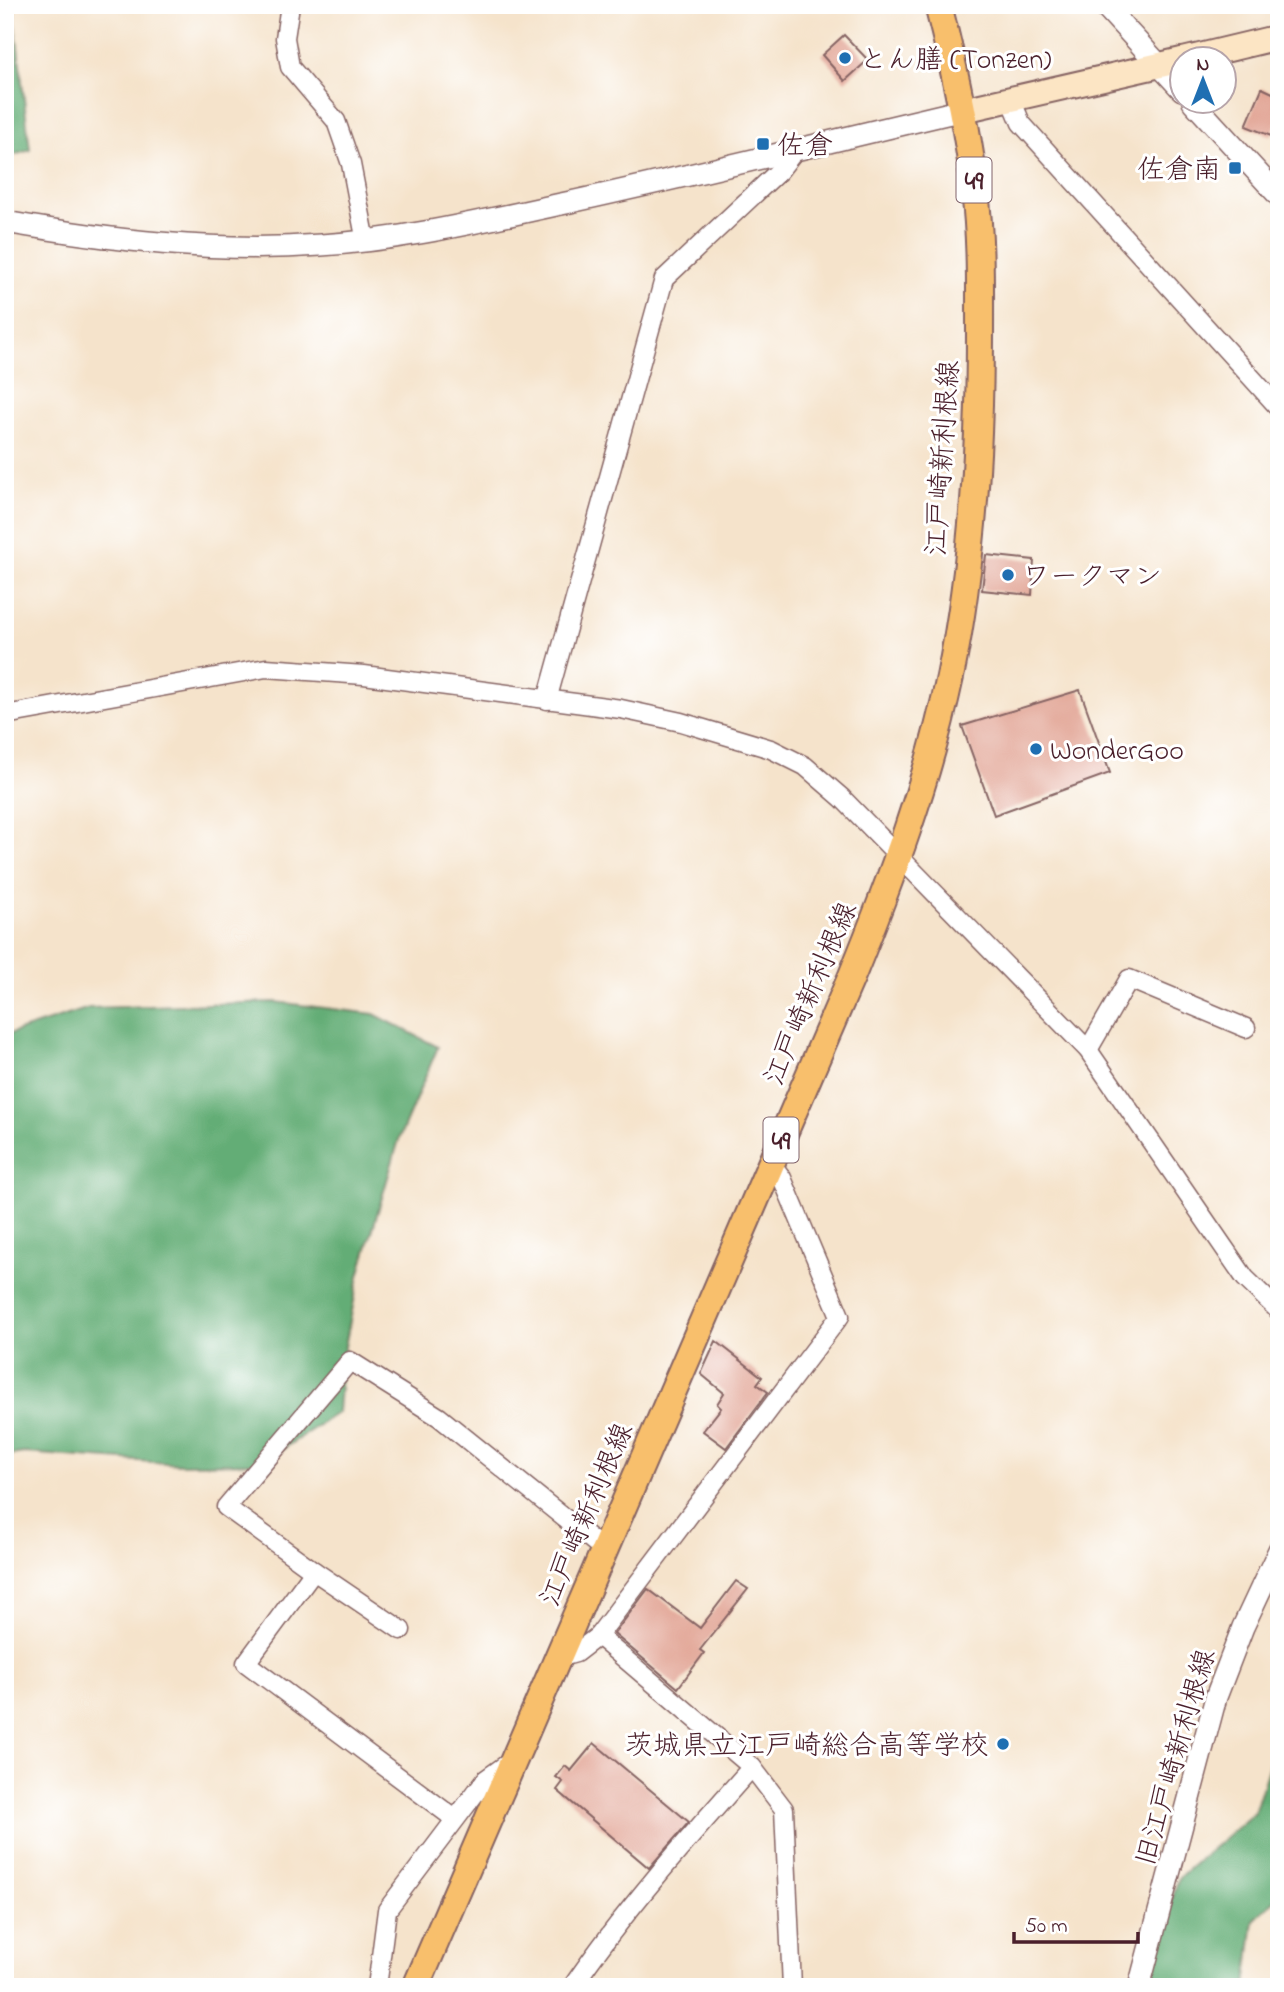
<svg xmlns="http://www.w3.org/2000/svg" width="1284" height="1992" font-family="'Indie Flower','Klee One',sans-serif">
  <style>
    .forest { fill: #63ad76; stroke: #566650; stroke-width: 2 }
    .building { fill: #e1a292 }
    .lines { fill: none; stroke-linecap: round; stroke-linejoin: round }
    .minor-casing { stroke: #866463; stroke-width: 21 }
    .tertiary-casing { stroke: #866463; stroke-width: 24 }
    .secondary-casing { stroke: #866463; stroke-width: 28 }
    .primary-casing { stroke: #866463; stroke-width: 30 }
    .minor { stroke: #fff; stroke-width: 18 }
    .tertiary { stroke: #fff; stroke-width: 21 }
    .secondary { stroke: #fce5c4; stroke-width: 24 }
    .primary { stroke: #f8bf6c; stroke-width: 26 }
    .poi-dot { fill: #1f6fb2; stroke: #fff; stroke-width: 2.5 }
    .labels { text-anchor: middle; stroke-width: 6; stroke-linejoin: round; paint-order: stroke }
    .shield { fill: #fff; stroke: #80626b; stroke-width: 2 }
    .shield-label { font-size: 26px; font-weight: bold; fill: #4a1f2b }
    .poi-label { font-size: 28px; fill: #4a1f2b; stroke: #fff; text-anchor: start }
    .street-label { font-size: 28px; fill: #4a1f2b; stroke: #fff }
  </style>
  <rect width="100%" height="100%" fill="#fff"/>
  <filter id="ink" filterUnits="userSpaceOnUse"><feTurbulence type="fractalNoise" baseFrequency=".0143" numOctaves="2"/><feDisplacementMap in="SourceGraphic" scale="14" xChannelSelector="R" yChannelSelector="G"/><feConvolveMatrix kernelMatrix="1 2 1 2 8 2 1 2 1" color-interpolation-filters="sRGB"/></filter>
  <filter id="wash" filterUnits="userSpaceOnUse"><feTurbulence type="fractalNoise" baseFrequency=".00686" numOctaves="4" result="noise"/><feDisplacementMap in="SourceGraphic" scale="28" xChannelSelector="R" yChannelSelector="G"/><feGaussianBlur stdDeviation="1.57" result="paint"/><feColorMatrix in="noise" values="0 0 0 0 0 0 0 0 0 0 0 0 0 0 0 0 0 1.4 0 .05"/><feComposite in="paint" operator="in"/></filter>
  <g filter="url(#wash)">
    <rect width="100%" height="100%" fill="#f5e3cb"/>
    <g class="forest">
      <polygon points="5,5 13,5 30,150 5,158"/>
      <polygon points="276,1002 374,1014 438,1047 400,1136 359,1276 342,1361 338,1412 262,1463 181,1464 24,1453 5,1456 5,1039 9,1034 89,1008"/>
      <polygon points="1279,1734 1279,1896 1254,1920 1246,1987 1145,1987 1179,1877 1254,1813"/>
    </g>
    <g id="blocks">
      <g class="building">
        <polygon points="844,35 868,60 845,81 822,55"/>
        <polygon points="1262,88 1279,96 1279,118 1271,136 1246,126"/>
        <polygon points="986,555 1034,560 1032,595 982,590"/>
        <polygon points="1080,690 1110,773 994,815 962,726"/>
        <polygon points="716,1341 762,1377 757,1384 768,1392 726,1448 703,1431 721,1408 717,1404 724,1393 701,1374"/>
        <polygon points="736,1581 748,1589 700,1650 704,1653 678,1688 614,1634 648,1589 700,1628"/>
        <polygon points="594,1743 689,1822 649,1868 557,1790 563,1782 556,1777 565,1766 571,1771"/>
      </g>
    </g>
  </g>
  <g filter="url(#ink)">
    <use href="#blocks" fill-opacity="0" stroke="#866463" stroke-width="2"/>
    <g class="lines">
      <g class="minor-casing">
        <g id="minor">
          <polyline points="290,5 285,38 290,67 336,121 351,164 366,242"/>
          <polyline points="1011,99 1021,123 1279,408"/>
          <polyline points="547,700 664,279 779,171 796,149"/>
          <polyline points="5,715 266,668 364,675 621,709 681,722 771,749 805,766 842,798 1088,1050 1245,1278 1279,1311"/>
          <polyline points="1088,1050 1129,979 1246,1028"/>
          <polyline points="314,1571 246,1663 455,1819"/>
          <polyline points="401,1630 314,1571 226,1507 350,1361 439,1417 603,1549"/>
          <polyline points="598,1636 840,1316 782,1178 771,1163"/>
          <polyline points="558,1658 576,1653 598,1636 752,1767 784,1809 792,1987"/>
          <polyline points="377,1987 387,1910 486,1779 511,1761"/>
          <path d="M572 1987C626 1908 689 1838 752 1767"/>
        </g>
      </g>
      <g class="tertiary-casing">
        <g id="tertiary">
          <polyline points="1104,5 1182,90"/>
          <polyline points="1193,102 1279,196"/>
          <path d="M5 222C109 240 216 253 321 245 404 240 485 220 566 203 699 174 831 141 963 110"/>
          <polyline points="1139,1987 1216,1697 1243,1627 1279,1550"/>
        </g>
      </g>
      <g class="secondary-casing">
        <g id="secondary">
          <polyline points="1183,60 1279,37"/>
          <polyline points="963,110 1182,60"/>
        </g>
      </g>
      <g class="primary-casing">
        <path id="primary" d="M416 1987 851 978C891 880 928 781 950 677 973 565 980 449 980 335 980 287 981 239 975 192 968 128 954 67 938 5"/>
      </g>
      <use href="#minor" class="minor"/>
      <use href="#tertiary" class="tertiary"/>
      <use href="#secondary" class="secondary"/>
      <use href="#primary" class="primary"/>
    </g>
  </g>
  <g class="poi-dot">
    <circle cx="845" cy="58" r="7"/>
    <rect x="756" y="137" width="14" height="14" rx="3.5"/>
    <rect x="1228" y="161" width="14" height="14" rx="3.5"/>
    <circle cx="1008" cy="575" r="7"/>
    <circle cx="1036" cy="749" r="7"/>
    <circle cx="1003" cy="1744" r="7"/>
  </g>
  <g class="labels">
    <g class="shield">
      <rect x="956.5" y="157.5" width="35" height="45" rx="5"/>
      <rect x="763.5" y="1117.5" width="35" height="45" rx="5"/>
    </g>
    <g class="shield-label">
      <text x="974" y="189">49</text>
      <text x="781" y="1149">49</text>
    </g>
    <g class="poi-label">
      <text x="859" y="68">とん膳 (Tonzen)</text>
      <text x="777" y="154">佐倉</text>
      <text x="1221" y="178" text-anchor="end">佐倉南</text>
      <text x="1022" y="585">ワークマン</text>
      <text x="1050" y="759">WonderGoo</text>
      <text x="989" y="1754" text-anchor="end">茨城県立江戸崎総合高等学校</text>
    </g>
    <g class="street-label">
      <text transform="translate(941 458) rotate(-86)" y="10">江戸崎新利根線</text>
      <text transform="translate(809 993) rotate(-67)" y="10">江戸崎新利根線</text>
      <text transform="translate(585 1514) rotate(-67)" y="10">江戸崎新利根線</text>
      <text transform="translate(1174 1757) rotate(-74)" y="10">旧江戸崎新利根線</text>
    </g>
  </g>
  <rect width="1284" height="1992" fill="none" stroke="#fff" stroke-width="28"/>
  <g transform="translate(1203 80)"><circle r="33" fill="#ffffff" stroke="#b7a5aa" stroke-width="2"/>
  <path d="M0-5L12 26L0 18L-12 26Z" fill="#1f6fb2"/>
  <text y="-10" font-size="19" font-weight="bold" text-anchor="middle" fill="#4a1f2b">N</text>
  </g>
  <path d="M1014 1932v10h124v-10" fill="none" stroke="#4a1f2b" stroke-width="3.5"/>
  <text x="1025" y="1932" font-size="21" fill="#4a1f2b" stroke="#ffffff" stroke-width="5" paint-order="stroke">50 m</text>
</svg>
